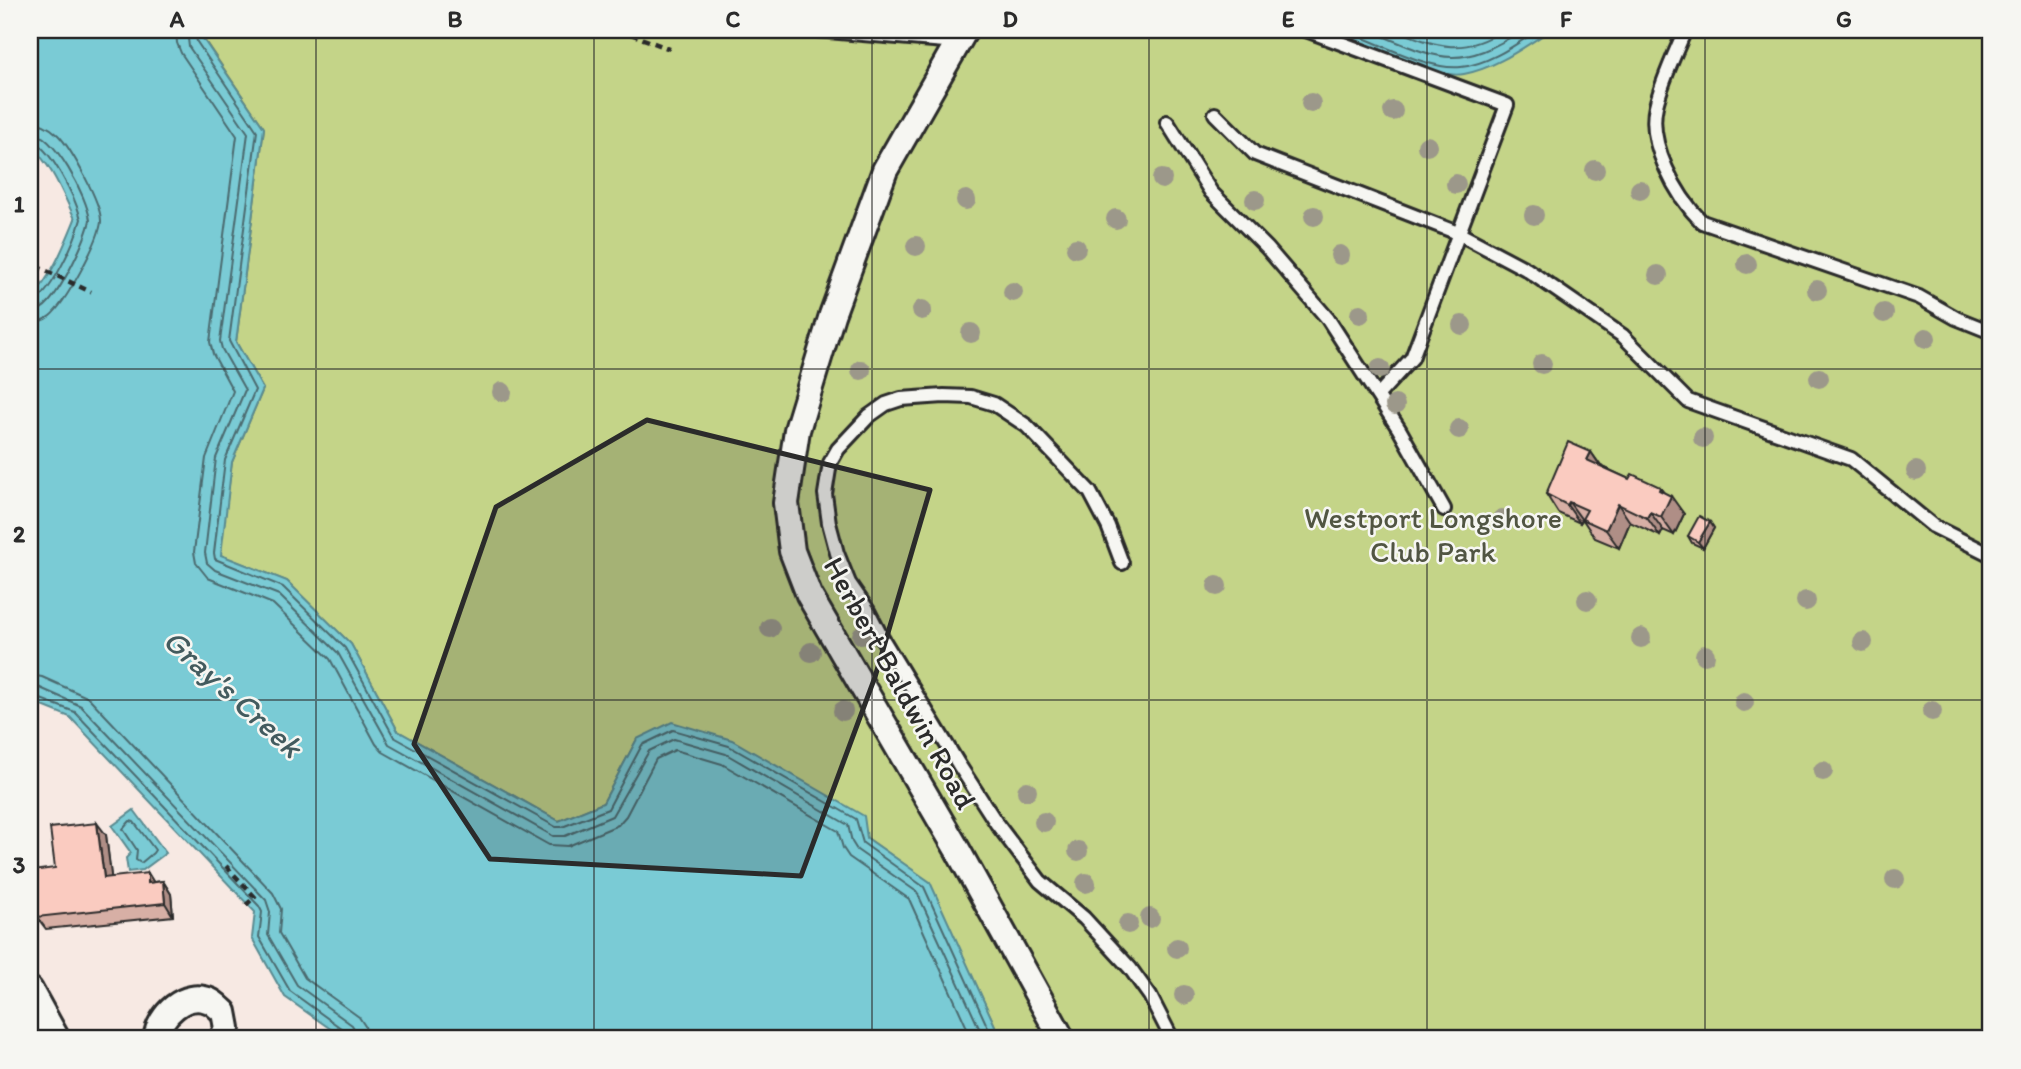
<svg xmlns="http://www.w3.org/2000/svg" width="2021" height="1069" font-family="Itim,sans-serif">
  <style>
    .green { fill: #c4d488; stroke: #78805a; stroke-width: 2 }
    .water { fill: #7acbd5; stroke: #5a8b91; stroke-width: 2 }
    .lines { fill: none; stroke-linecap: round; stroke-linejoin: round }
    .shore { stroke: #4b6b6f; stroke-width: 2 }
    .lane-casing { stroke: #2b2b2b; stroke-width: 18 }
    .street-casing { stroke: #2b2b2b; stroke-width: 30 }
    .path { stroke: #2b2b2b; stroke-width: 4.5; stroke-dasharray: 7 5; stroke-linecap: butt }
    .lane { stroke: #f6f6f2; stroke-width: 12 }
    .street { stroke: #f6f6f2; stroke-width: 24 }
    .tree { fill: #9c988a }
    .wall { fill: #d7afa5; stroke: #2b2b2b; stroke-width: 2 }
    .shaded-wall { fill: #af8e86; stroke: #2b2b2b; stroke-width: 2 }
    .building { fill: #facbc0; stroke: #2b2b2b; stroke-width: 2 }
    .marked { fill: #2b2b2b; fill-opacity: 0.2; stroke: #2b2b2b; stroke-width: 5; stroke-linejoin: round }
    .grid { fill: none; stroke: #2b2b2b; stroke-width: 2; stroke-opacity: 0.55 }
    .labels { text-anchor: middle; stroke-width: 5; stroke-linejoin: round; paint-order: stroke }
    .park-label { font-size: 30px; fill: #515542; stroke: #f6f6f2 }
    .street-label { font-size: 30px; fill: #2b2b2b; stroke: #f6f6f2 }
    .water-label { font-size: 32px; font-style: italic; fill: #435b5e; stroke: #f6f6f2 }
    .neatline { fill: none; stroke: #2b2b2b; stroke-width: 2.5 }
    .grid-label { font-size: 23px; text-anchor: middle; font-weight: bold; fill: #2b2b2b }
  </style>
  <rect width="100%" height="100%" fill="#f7e9e3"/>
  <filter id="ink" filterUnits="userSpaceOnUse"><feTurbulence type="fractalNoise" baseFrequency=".0143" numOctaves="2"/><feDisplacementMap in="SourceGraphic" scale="14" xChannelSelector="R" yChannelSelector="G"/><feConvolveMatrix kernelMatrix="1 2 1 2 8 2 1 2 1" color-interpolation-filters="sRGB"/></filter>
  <g filter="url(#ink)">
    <polygon class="green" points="202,30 1991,30 1991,1039 1001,1039 929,882 867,838 637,739 603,803 559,821 398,731 351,644 287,581 220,555 232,462 263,389 236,342 264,128 203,38"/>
    <g class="water">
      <path d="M30 30H202L203 39 264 128 236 342 263 389 232 462 221 555 287 581 351 644 398 731 559 821 603 803 637 739 672 722 732 740 864 816 867 838 930 882 1001 1039H345L285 997 252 938 255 912 70 717 30 701V299C51 279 64 246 75 219 63 194 52 164 30 146Z"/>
      <path d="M1324 30H1551C1524 47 1496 68 1464 74 1431 80 1357 42 1324 30Z"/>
      <polygon points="134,810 166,853 143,870 128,872 126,858 131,853 112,826"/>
    </g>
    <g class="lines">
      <g class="shore">
        <polyline points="176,30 177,43 181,53 237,136 210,342 213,354 233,391 206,458 194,552 196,563 208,578 273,604 330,659 376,744 383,752 549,845 568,846 618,825 626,816 656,759 675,750 722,764 838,831 843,848 849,857 909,899 972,1039"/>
        <polyline points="187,30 189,47 248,133 220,341 222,349 245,390 216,458 205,553 207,563 215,570 279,595 338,653 389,744 553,836 565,836 612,816 649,751 674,739 726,754 848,825 852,842 857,850 917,892 984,1039"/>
        <polyline points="195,30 197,42 257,131 229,341 255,390 225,460 214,553 215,559 283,587 345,648 394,737 556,827 562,827 608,809 642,745 673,730 729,746 856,819 863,843 924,887 993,1039"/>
        <path d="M1344 30C1374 41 1430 71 1461 67 1489 64 1515 45 1538 30"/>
        <path d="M1368 30C1435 57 1456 74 1522 30"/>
        <path d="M1396 30C1437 46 1462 57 1503 30"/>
        <path d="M30 122C41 122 50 127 58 135 71 148 102 204 101 222 99 241 65 304 50 316 44 321 37 322 30 323"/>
        <path d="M30 132C55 134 87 197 90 220 86 240 63 286 49 302 44 308 38 312 30 312"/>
        <path d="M30 141C50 144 76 200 81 219 76 238 49 301 30 303"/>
        <polyline points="30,675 42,677 89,698 273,893 281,909 279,933 305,978 359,1017 365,1026 367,1039"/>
        <polyline points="30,686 38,687 81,706 266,900 270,912 268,935 297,985 352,1025 356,1032 357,1039"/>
        <polyline points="30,695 75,712 259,906 262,912 259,937 290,991 345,1031 348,1039"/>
        <polygon points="130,821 134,822 155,850 153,853 141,863 136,860 137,850 123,829"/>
      </g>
      <g class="lane-casing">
        <g id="lane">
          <polyline points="816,30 957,42"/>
          <polyline points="1306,30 1507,105 1412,358 1378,395"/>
          <path d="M1685 30C1675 54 1662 80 1656 106 1647 143 1676 196 1702 222L1919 297 1956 318 1991 332"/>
          <polyline points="1215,114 1255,154 1458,233 1526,269 1623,336 1688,401 1851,459 1933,526 1991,555"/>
          <polyline points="1167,122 1211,192 1267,248 1328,319 1399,429 1444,509"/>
          <polyline points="1122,563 1108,526 1090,492 1027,426 994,404 971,397 944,396 901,399 886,404 869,416 838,449 830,463 825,494 829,523 837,553 849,583 867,609 882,638 959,765 997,824 1040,881 1084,918 1130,968 1150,996 1172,1039"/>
        </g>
      </g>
      <g class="street-casing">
        <g id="street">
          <polyline points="965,30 885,170 832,315 797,430 786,503 792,551 809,595 957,849 1062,1039"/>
          <polyline points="30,990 57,1039"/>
          <path d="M156 1039C159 1015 185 990 210 1001 215 1003 220 1009 224 1012L227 1028 222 1039"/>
        </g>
      </g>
      <g class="path">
        <polyline points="620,30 670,49"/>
        <polyline points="36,266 91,292"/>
        <polyline points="226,866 255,897 246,905"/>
      </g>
      <use href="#lane" class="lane"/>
      <use href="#street" class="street"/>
    </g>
    <g class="tree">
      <circle cx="1311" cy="103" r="10"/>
      <circle cx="1393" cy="111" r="10"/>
      <circle cx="1427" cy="146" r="10"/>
      <circle cx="1595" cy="170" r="10"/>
      <circle cx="1162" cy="179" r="10"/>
      <circle cx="1456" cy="184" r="10"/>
      <circle cx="1640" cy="190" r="10"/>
      <circle cx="966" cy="200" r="10"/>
      <circle cx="1255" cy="200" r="10"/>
      <circle cx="1534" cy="215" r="10"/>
      <circle cx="1314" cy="216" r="10"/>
      <circle cx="1116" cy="219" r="10"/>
      <circle cx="916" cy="246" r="10"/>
      <circle cx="1076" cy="248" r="10"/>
      <circle cx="1340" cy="255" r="10"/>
      <circle cx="1747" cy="264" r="10"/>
      <circle cx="1658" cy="275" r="10"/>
      <circle cx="1817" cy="290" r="10"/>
      <circle cx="1013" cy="292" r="10"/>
      <circle cx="922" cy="310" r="10"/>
      <circle cx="1884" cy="313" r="10"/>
      <circle cx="1360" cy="314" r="10"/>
      <circle cx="1462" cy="325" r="10"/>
      <circle cx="971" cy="333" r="10"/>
      <circle cx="1926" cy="338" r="10"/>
      <circle cx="1542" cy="364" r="10"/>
      <circle cx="1380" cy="369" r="10"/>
      <circle cx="861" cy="370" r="10"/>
      <circle cx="1819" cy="378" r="10"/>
      <circle cx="502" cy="392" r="10"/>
      <circle cx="1395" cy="405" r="10"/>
      <circle cx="1459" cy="429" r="10"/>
      <circle cx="1703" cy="438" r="10"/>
      <circle cx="1916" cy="471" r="10"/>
      <circle cx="1502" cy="519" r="10"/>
      <circle cx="1217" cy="586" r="10"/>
      <circle cx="1587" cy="600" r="10"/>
      <circle cx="1806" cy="601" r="10"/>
      <circle cx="770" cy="628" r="10"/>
      <circle cx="862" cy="635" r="10"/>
      <circle cx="1641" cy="638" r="10"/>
      <circle cx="1863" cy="642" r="10"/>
      <circle cx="811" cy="652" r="10"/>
      <circle cx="1705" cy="655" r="10"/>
      <circle cx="1744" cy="702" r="10"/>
      <circle cx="843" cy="711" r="10"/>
      <circle cx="1932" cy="711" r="10"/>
      <circle cx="1823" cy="771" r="10"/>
      <circle cx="1027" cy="791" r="10"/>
      <circle cx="1044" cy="822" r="10"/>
      <circle cx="1078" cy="851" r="10"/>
      <circle cx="1895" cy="879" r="10"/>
      <circle cx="1086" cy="883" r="10"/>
      <circle cx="1150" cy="918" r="10"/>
      <circle cx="1128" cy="924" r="10"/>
      <circle cx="1177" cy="948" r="10"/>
      <circle cx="1184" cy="995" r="10"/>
    </g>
    <g class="wall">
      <polygon points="1591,452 1601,466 1629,479 1664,493 1684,514 1674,535 1663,530 1660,536 1630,522 1619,548 1595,538 1583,520 1582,520 1580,523 1558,513 1546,494"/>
      <polygon points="1710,522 1714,528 1703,548 1692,543 1688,536"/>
      <polygon points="106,835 111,877 154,882 163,881 171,894 173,916 46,929 37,917 55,868"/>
    </g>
    <g class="shaded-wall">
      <polygon points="1591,452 1603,470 1587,460"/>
      <polygon points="1660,487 1669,500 1671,496 1684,514 1674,535 1661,517 1659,490"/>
      <polygon points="1569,502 1582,520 1580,523 1567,505"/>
      <polygon points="1618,504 1630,522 1619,548 1606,530"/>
      <polygon points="1650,512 1663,530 1660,536 1647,518"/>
      <polygon points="1710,522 1714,528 1703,548 1698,542"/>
      <polygon points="97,823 106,835 113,891 104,878"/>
      <polygon points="148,873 156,886 148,883"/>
      <polygon points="163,881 171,894 173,916 165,903"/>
    </g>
    <g class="building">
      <polygon points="1568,442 1591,452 1587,460 1629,479 1632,474 1660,487 1659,490 1671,496 1661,517 1650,512 1647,518 1618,504 1606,530 1582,519 1587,510 1569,502 1567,505 1546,494"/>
      <polygon points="1699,516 1710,522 1698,542 1688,536"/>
      <polygon points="97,823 104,878 148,873 148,883 163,881 165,903 37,917 32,871 55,868 50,828"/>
    </g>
  </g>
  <path class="marked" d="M647 420 930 490 875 677 801 876 490 859 414 744 496 507Z"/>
  <path class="grid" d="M316 30V1039M594 30V1039M872 30V1039M1149 30V1039M1427 30V1039M1705 30V1039M30 369H1991M30 700H1991"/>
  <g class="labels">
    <g class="park-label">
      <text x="1433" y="528">Westport Longshore<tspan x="1433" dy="34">Club Park</tspan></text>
    </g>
    <g class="street-label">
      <text transform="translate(900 683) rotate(61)" y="10">Herbert Baldwin Road</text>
    </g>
    <g class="water-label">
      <text transform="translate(233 693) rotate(42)" y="11">Gray's Creek</text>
    </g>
  </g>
  <rect width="2021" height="1069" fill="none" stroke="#f6f6f2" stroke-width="77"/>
  <rect x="38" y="38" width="1944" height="992" class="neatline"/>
  <g class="grid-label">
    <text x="177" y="27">A</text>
    <text x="455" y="27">B</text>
    <text x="733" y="27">C</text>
    <text x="1010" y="27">D</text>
    <text x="1288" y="27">E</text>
    <text x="1566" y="27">F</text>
    <text x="1844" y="27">G</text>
    <text x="19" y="212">1</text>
    <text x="19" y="542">2</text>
    <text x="19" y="873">3</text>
  </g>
</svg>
